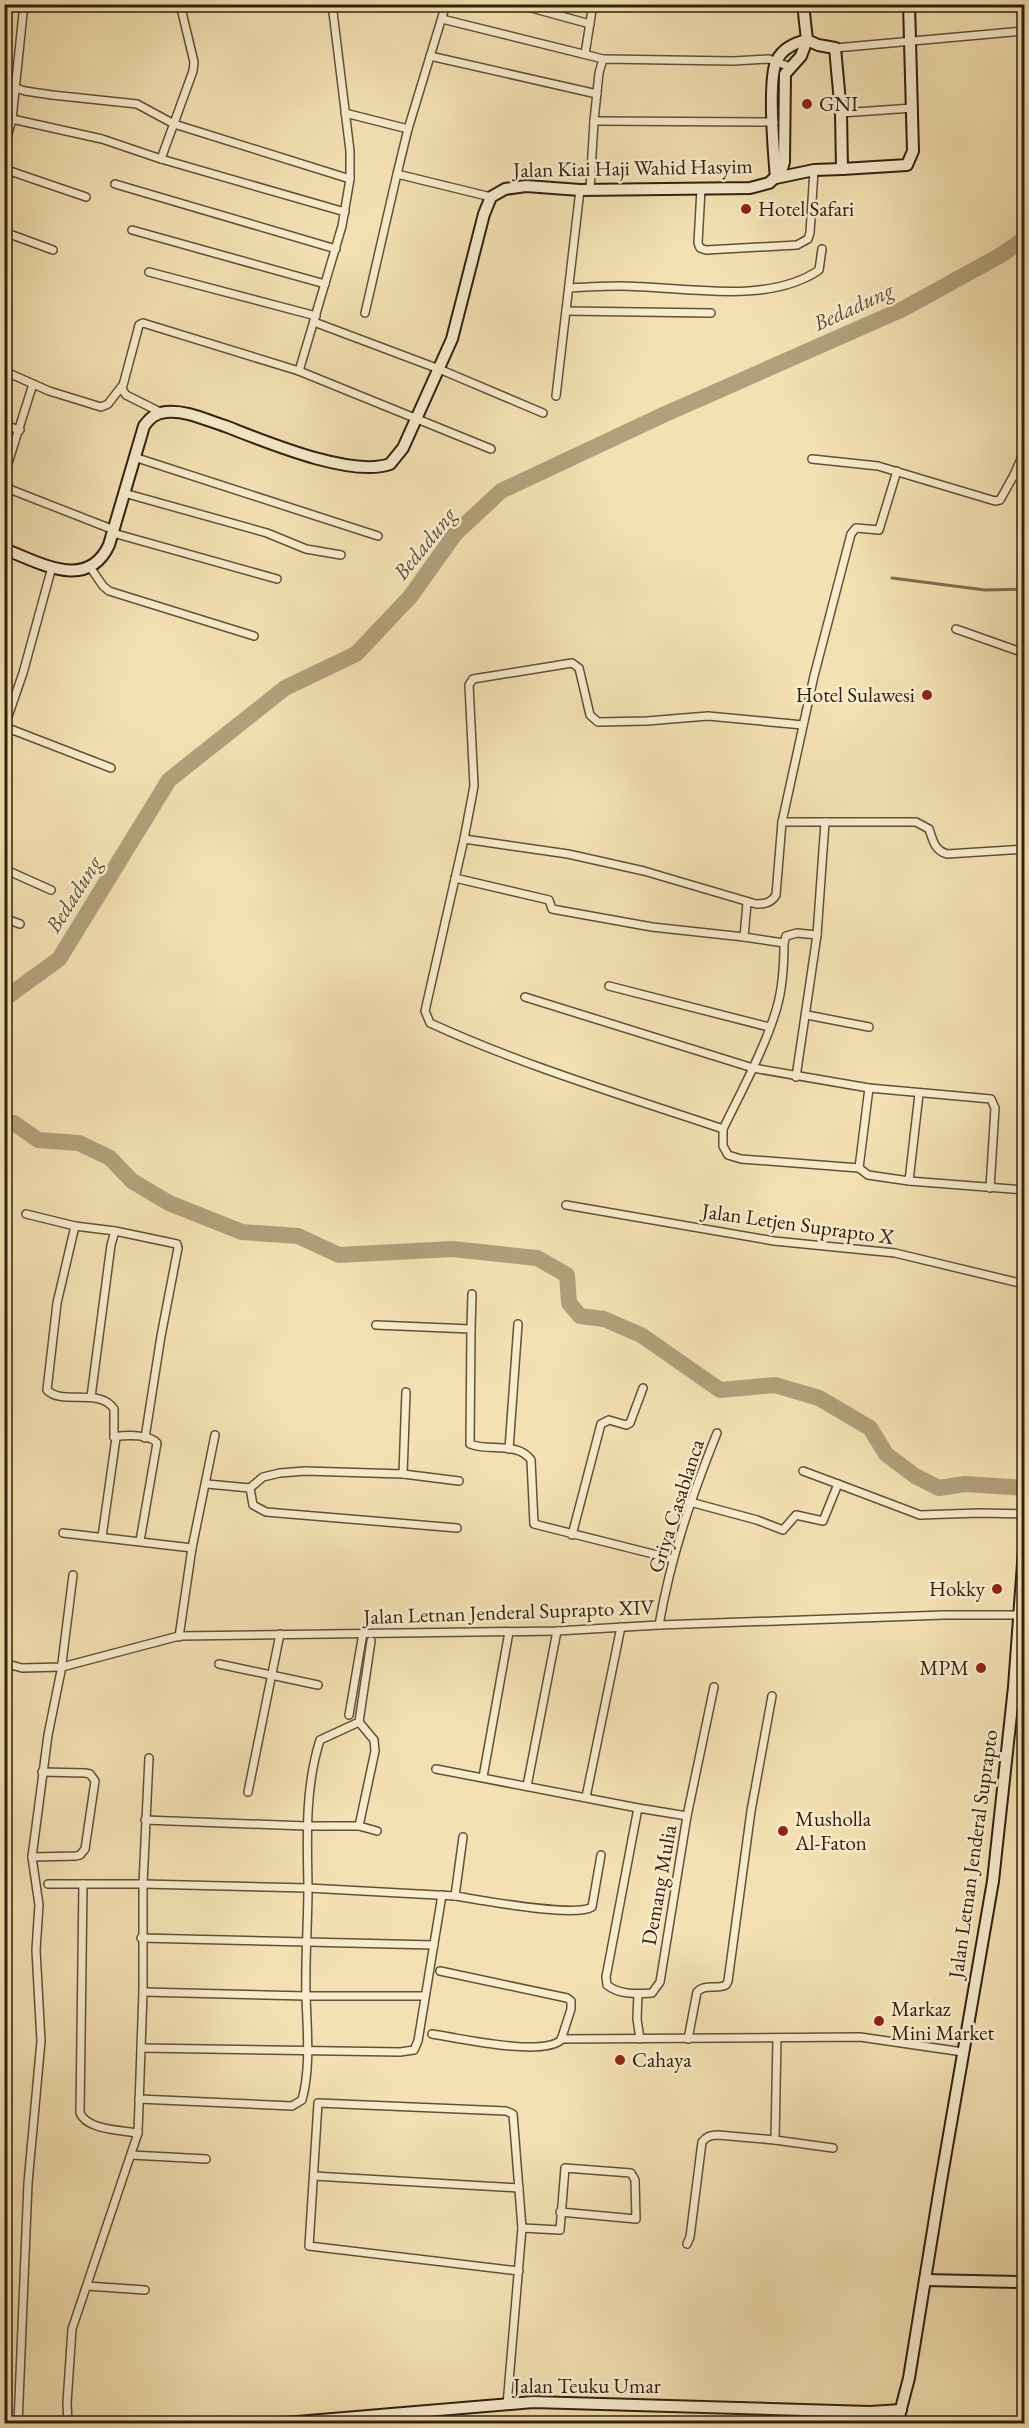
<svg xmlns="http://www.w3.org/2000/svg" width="1029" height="2428" font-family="'EB Garamond',serif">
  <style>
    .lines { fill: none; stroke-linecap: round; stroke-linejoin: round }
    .stream { stroke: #7e6c50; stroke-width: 3 }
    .river { stroke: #b29f7b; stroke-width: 16 }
    .street-casing { stroke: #625038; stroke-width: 10 }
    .secondary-casing { stroke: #31200f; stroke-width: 14 }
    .street { stroke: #f8ecce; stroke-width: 7 }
    .secondary { stroke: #f8ecce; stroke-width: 10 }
    .poi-dot { fill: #8f2418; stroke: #f8ecce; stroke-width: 2 }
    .labels { text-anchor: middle; stroke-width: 5; stroke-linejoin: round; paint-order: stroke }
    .poi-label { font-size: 21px; fill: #31200f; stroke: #f8ecce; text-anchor: start }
    .street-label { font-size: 21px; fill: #31200f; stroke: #f8ecce }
    .water-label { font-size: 22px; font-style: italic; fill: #5e4c35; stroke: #f8ecce }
  </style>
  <rect width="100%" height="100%" fill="#f4e1b3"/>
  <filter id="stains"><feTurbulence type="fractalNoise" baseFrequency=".00333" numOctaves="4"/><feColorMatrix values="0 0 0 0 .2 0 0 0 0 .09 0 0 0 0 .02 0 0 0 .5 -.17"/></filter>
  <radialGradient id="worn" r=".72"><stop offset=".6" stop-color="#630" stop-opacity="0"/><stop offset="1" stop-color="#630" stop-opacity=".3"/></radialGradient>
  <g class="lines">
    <polyline class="stream" points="892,578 985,590 1024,589"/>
    <g class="river">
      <polyline points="4,999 59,959 169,780 285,688 356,654 410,597 455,534 501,491 663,415 903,309 1001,255 1024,239"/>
      <polyline points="4,1121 14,1123 38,1140 79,1143 110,1158 132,1181 169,1203 242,1232 298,1236 339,1255 452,1249 537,1258 567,1275 569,1303 580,1316 604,1319 641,1335 720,1390 775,1385 819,1398 870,1428 886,1454 915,1476 939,1488 965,1484 1024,1488"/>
    </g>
    <g class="street-casing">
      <g id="street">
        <polyline points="446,4 408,129 397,174 491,197"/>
        <polyline points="517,4 590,24"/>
        <polyline points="442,19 603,59"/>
        <polyline points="835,48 1024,31"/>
        <polyline points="585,54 593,4"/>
        <polyline points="430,56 597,94"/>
        <polyline points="4,84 25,91 52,95 137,104 174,124 350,179"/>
        <polyline points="345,113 408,129"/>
        <polyline points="841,113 913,108"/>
        <polyline points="12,119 102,139 161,159 345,212"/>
        <polyline points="594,121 774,122"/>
        <polyline points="4,149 12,119 24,4"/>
        <polyline points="161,159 193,71 194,62 180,4"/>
        <polyline points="4,169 86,197"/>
        <polyline points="115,184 336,249"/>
        <polyline points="590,189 594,121 599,73 603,59 733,61 769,59 790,67"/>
        <polyline points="701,189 698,243 700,248 706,250 797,245 808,239 810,233 814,170"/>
        <polyline points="132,230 325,284"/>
        <polyline points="4,232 53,250"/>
        <polyline points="149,272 316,316"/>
        <path d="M569 288C586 287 603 286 620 286 680 286 767 306 819 270L822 249"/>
        <polyline points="566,311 711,313"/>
        <polyline points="365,313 397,174"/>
        <polyline points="314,322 439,369 543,413"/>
        <polyline points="4,371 49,391 101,407 108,404 122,386"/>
        <polyline points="299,371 342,226 350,179 350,151 332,4"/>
        <polyline points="556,396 580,190"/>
        <polyline points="162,413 126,395 122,389 137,333 139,325 143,323 299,371 491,449"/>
        <polyline points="4,425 20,430"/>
        <polyline points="134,457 378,536"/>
        <polyline points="812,459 878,466 995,501 1000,500 1014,475 1024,477"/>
        <polyline points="1014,475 1024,452"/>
        <polyline points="4,476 33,384"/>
        <polyline points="4,487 114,530"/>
        <polyline points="124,493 267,533 306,549 341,555"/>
        <polyline points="113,533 277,579"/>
        <polyline points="90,567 103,586 109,591 254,636"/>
        <polyline points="956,629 1024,653"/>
        <polyline points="5,727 111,768"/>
        <polyline points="4,728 23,673 52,567"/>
        <polyline points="782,822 814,676 851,534 856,528 879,530 897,471"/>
        <polyline points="464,839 474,786 469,685 473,679 572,663 579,668 590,715 598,722 647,721 708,716 803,725"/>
        <path d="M1024 849 947 854C934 850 933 840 929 829L916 822H782L776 895C771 903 765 904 756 904L644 871 568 854 464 839 425 1011 430 1023C524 1066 625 1096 723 1129V1146L728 1155 741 1159 859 1168 868 1175 909 1181 1024 1190"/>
        <polyline points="4,869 51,890"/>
        <polyline points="455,878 549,900 552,909 652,927 744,937 747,903"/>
        <polyline points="4,918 20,924"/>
        <polyline points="744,937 784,943"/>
        <polyline points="609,986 769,1027"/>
        <polyline points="525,997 753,1068 869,1088 991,1099 995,1108 990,1188"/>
        <polyline points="807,1015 869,1027"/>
        <polyline points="796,1077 817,935 825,822"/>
        <path d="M723 1129C741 1092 766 1046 777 1007 783 986 784 964 784 943L786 936 797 933 817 935"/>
        <polyline points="859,1168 869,1088"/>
        <polyline points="909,1181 919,1094"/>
        <polyline points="566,1205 774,1241 895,1253 1024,1284"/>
        <polyline points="26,1214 75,1226 115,1231 177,1244 178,1248 161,1336 145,1438"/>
        <path d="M75 1226 57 1303 47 1390C62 1406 99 1387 114 1409V1437"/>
        <path d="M376 1325 471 1329 470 1444C488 1452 518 1441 531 1460L534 1524 673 1559"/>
        <polyline points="471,1329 472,1294"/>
        <polyline points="91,1397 111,1245 115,1231"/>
        <polyline points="509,1449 518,1324"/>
        <polyline points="803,1471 838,1484"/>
        <polyline points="403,1474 406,1392"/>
        <polyline points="207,1484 250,1488 263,1477 280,1473 305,1471 403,1474 459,1481"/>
        <polyline points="250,1488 253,1505 266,1512 457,1528"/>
        <polyline points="690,1502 757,1520 783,1530 796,1515 823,1521 838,1484 920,1515 979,1513 1024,1514"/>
        <polyline points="63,1533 192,1548"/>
        <polyline points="572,1535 601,1424 609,1420 626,1425 630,1423 643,1388"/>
        <path d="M102 1537 116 1438 114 1437C126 1435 150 1434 157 1443L140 1541"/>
        <path d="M659 1625C671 1556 691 1498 717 1433"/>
        <polyline points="179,1637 192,1548 215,1435"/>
        <polyline points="4,1663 22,1668 62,1667 179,1636 557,1631 659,1625 944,1615 1019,1615"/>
        <polyline points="219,1664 318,1685"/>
        <polyline points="349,1715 363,1633"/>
        <polyline points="359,1722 374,1740 375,1751 359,1826"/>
        <polyline points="436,1769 638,1808"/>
        <polyline points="483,1777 509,1632"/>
        <polyline points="527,1786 557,1631"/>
        <polyline points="248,1792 280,1634"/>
        <polyline points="586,1797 621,1627"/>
        <path d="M638 1808 687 1816 660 1982 652 1993C637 1994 619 1995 607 1985L606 1977Z"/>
        <polyline points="687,1816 714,1687"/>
        <polyline points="145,1820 306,1826 359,1826 377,1831"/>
        <path d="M463 1837 455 1896C481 1900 575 1918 592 1907L601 1855"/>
        <polyline points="32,1857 76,1856 80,1855 85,1849 95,1781 90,1774 85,1773 42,1772"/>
        <polyline points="48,1884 143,1884 308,1888 455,1896"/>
        <path d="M83 1884 80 2113C87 2130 121 2130 138 2133"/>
        <polyline points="141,1938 434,1945"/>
        <polyline points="143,1992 306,1996 425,1996"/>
        <polyline points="638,1994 637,2019 640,2039"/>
        <path d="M432 2034C458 2038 542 2057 561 2040L571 2009V2001L567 1998 440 1971"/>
        <polyline points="561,2039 860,2037 963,2052"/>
        <path d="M688 2039 697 1992C705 1983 717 1990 726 1985L728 1981 751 1811 772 1696"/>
        <polyline points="141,2048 400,2052 414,2050 418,2041 442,1895"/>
        <path d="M139 2099 292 2106 302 2100C311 2067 307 2029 306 1996 305 1959 308 1922 308 1886 307 1837 305 1787 320 1740L359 1722 371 1641"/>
        <polyline points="775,2140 833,2148"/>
        <polyline points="131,2155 206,2159"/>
        <polyline points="314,2176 519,2188"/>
        <polyline points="522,2228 560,2230 565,2168 631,2173 635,2180 636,2219 560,2212"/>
        <path d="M687 2244 690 2237 702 2142C707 2136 711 2135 718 2135L775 2140 777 2038"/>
        <polyline points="87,2286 145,2290"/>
        <polyline points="507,2405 522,2228 513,2114 506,2111 318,2103 309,2246 519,2271"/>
        <polyline points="18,2424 28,2183 41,2041 36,1950 39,1905 32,1857 48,1735 61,1671 73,1575"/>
        <polyline points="68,2424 67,2403 72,2329 138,2133 143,1992 143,1884 149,1758"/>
      </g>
    </g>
    <g class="secondary-casing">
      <g id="secondary">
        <path d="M807 40 818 45 835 48 841 113 842 169 814 170 776 178C774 155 767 78 777 60 783 48 794 43 807 40Z"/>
        <polyline points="842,169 907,165 913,151 909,4"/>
        <path d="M4 549C39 562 87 592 109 545L144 426C150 418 155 413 166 412 186 410 206 420 225 426 264 441 351 478 390 464L403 448 452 339 484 214 491 197 505 189 526 186 580 190 750 188 769 183 781 172 784 162 785 74 801 56 807 40 803 4"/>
        <polyline points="925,2280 1024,2282"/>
        <polyline points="273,2424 533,2402 870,2412 901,2410"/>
        <polyline points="897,2424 909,2378 941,2181 993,1881 1014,1687 1024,1550"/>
      </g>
    </g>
    <use href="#street" class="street"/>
    <use href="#secondary" class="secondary"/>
  </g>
  <g class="poi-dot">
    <circle cx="807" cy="104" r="6"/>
    <circle cx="746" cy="209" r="6"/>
    <circle cx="927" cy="695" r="6"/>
    <circle cx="997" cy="1589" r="6"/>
    <circle cx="981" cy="1668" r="6"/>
    <circle cx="783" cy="1831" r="6"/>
    <circle cx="879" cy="2021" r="6"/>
    <circle cx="620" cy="2060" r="6"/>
  </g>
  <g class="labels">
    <g class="poi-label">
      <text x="819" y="111">GNI</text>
      <text x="758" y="216">Hotel Safari</text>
      <text x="915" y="702" text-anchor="end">Hotel Sulawesi</text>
      <text x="985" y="1596" text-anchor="end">Hokky</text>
      <text x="969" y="1675" text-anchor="end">MPM</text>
      <text x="795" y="1826">Musholla<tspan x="795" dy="24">Al-Faton</tspan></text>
      <text x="891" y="2016">Markaz<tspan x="891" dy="24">Mini Market</tspan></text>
      <text x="632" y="2067">Cahaya</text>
    </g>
    <g class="street-label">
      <text transform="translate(633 168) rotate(-1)" y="7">Jalan Kiai Haji Wahid Hasyim</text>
      <text transform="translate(798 1224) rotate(8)" y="7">Jalan Letjen Suprapto X</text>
      <text transform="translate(676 1506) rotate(-72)" y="7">Griya Casablanca</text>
      <text transform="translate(509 1612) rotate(-2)" y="7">Jalan Letnan Jenderal Suprapto XIV</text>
      <text transform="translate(973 1854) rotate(-82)" y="7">Jalan Letnan Jenderal Suprapto</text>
      <text transform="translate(659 1885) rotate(-80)" y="7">Demang Mulia</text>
      <text x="587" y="2393">Jalan Teuku Umar</text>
    </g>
    <g class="water-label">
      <text transform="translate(853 306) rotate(-25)" y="8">Bedadung</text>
      <text transform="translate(424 543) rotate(-51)" y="8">Bedadung</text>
      <text transform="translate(73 894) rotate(-58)" y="8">Bedadung</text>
    </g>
  </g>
  <rect width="1029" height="2428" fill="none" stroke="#f4e1b3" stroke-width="24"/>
  <rect x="6" y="6" width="1017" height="2416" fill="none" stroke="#31200f" stroke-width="3"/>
  <rect x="12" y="12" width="1005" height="2404" fill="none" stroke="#31200f" stroke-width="1.5"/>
  <rect width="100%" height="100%" filter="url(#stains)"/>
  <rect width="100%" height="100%" fill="url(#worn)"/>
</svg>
